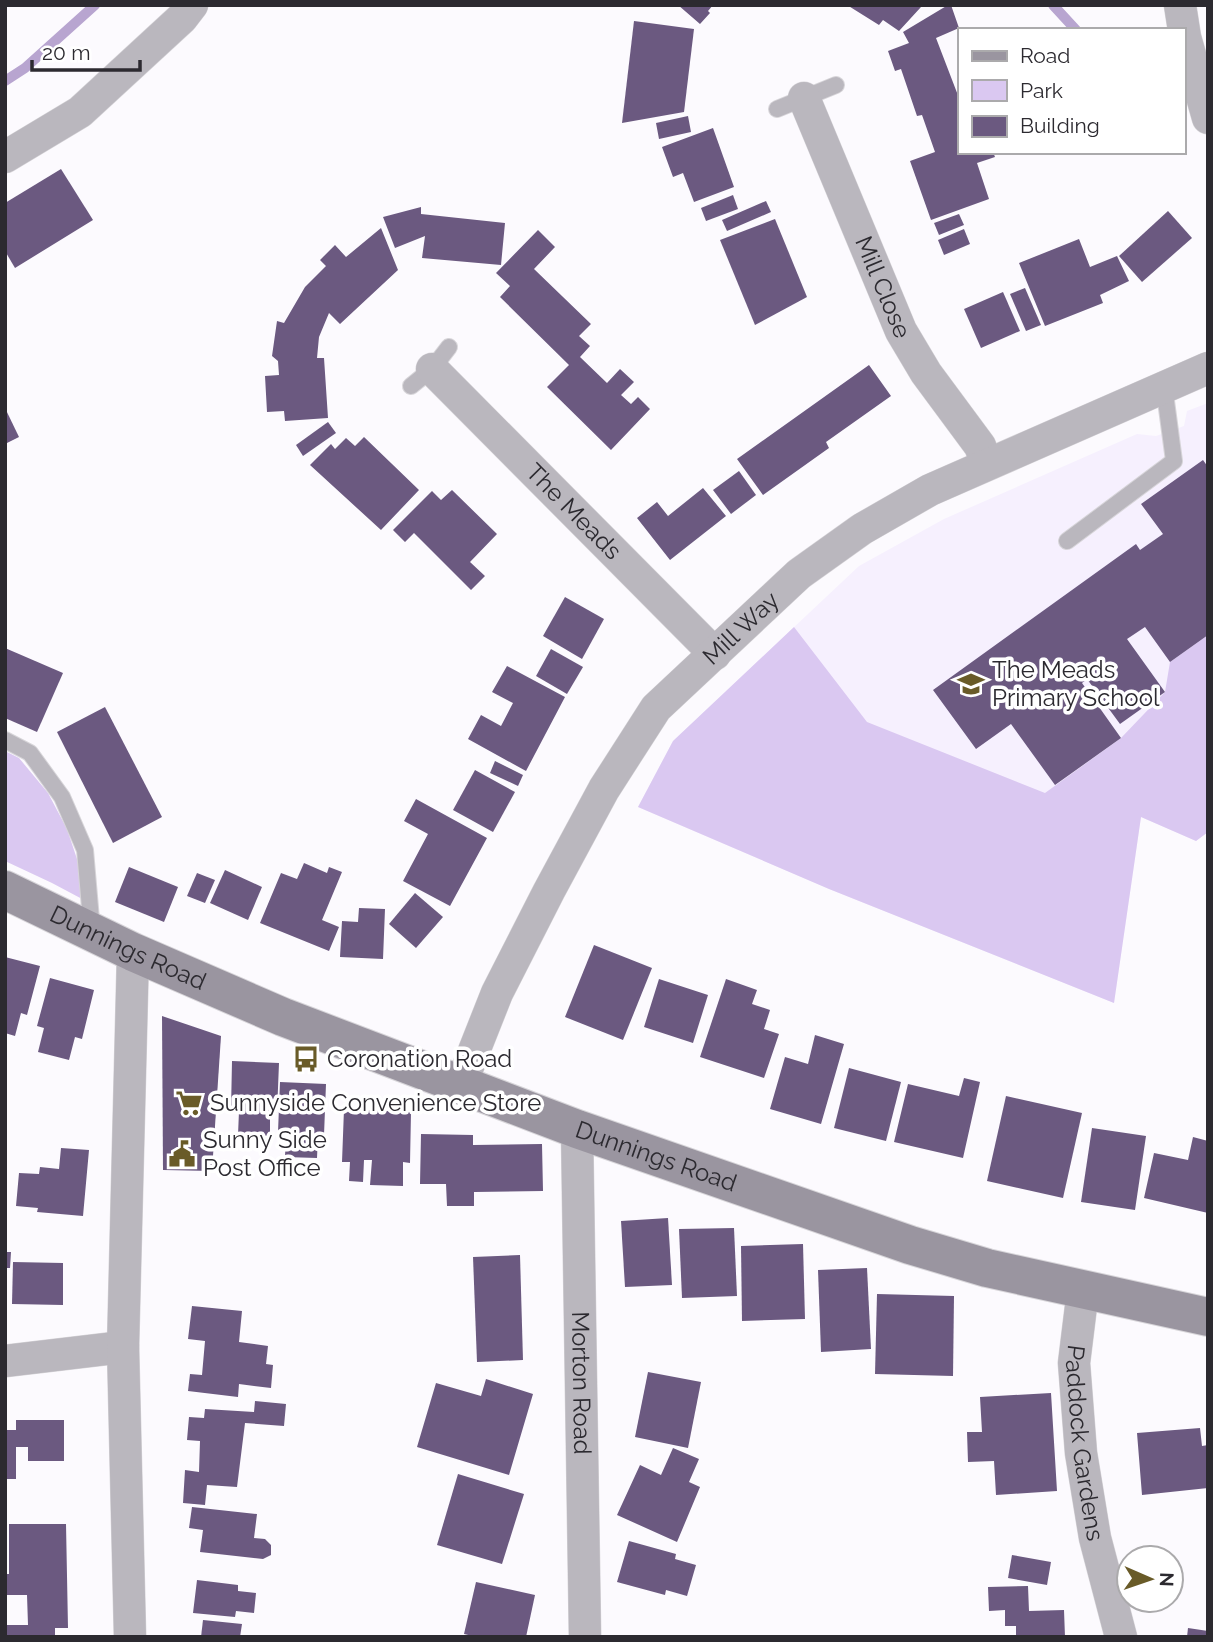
<svg xmlns="http://www.w3.org/2000/svg" width="1213" height="1642" font-family="Raleway,sans-serif">
  <style>
    .built { fill: #f6f0fe }
    .green { fill: #dac8f1 }
    .lines { fill: none; stroke-linecap: round; stroke-linejoin: round }
    .stream { stroke: #b8a5d0; stroke-width: 10 }
    .building { fill: #6b5980 }
    .lane-casing { stroke: #d7d5d9; stroke-width: 18 }
    .street-casing { stroke: #d7d5d9; stroke-width: 33 }
    .secondary-casing { stroke: #d7d5d9; stroke-width: 40 }
    .lane { stroke: #bab7be; stroke-width: 16 }
    .street { stroke: #bab7be; stroke-width: 32 }
    .secondary { stroke: #9a95a0; stroke-width: 38 }
    .labels { text-anchor: middle; stroke-width: 7; stroke-linejoin: round; paint-order: stroke }
    .street-label { font-size: 24px; fill: #2c2a30; stroke: #fff }
    .poi-label { font-size: 24px; fill: #2c2a30; stroke: #fff; text-anchor: start }
  </style>
  <rect width="100%" height="100%" fill="#fcfafe"/>
  <polygon class="built" points="1208,403 1208,832 1196,841 1141,817 1114,1003 829,889 638,807 673,741 859,566 944,519 1137,434 1156,436 1184,426 1187,411"/>
  <g class="green">
    <polygon points="794,627 867,722 1045,793 1121,738 1165,692 1170,662 1208,635 1208,832 1196,841 1141,817 1114,1003 829,889 638,807 673,741"/>
    <polygon points="5,751 19,758 48,793 67,829 79,865 84,900 52,883 5,861"/>
  </g>
  <g class="lines">
    <g class="stream">
      <polyline points="1053,5 1076,30"/>
      <polyline points="5,81 25,68 95,5"/>
    </g>
  </g>
  <g class="building">
    <polygon points="678,5 713,5 708,11 710,13 700,24"/>
    <polygon points="847,5 920,5 921,7 899,31 883,20 879,25"/>
    <polygon points="948,5 951,5 959,28 936,38 959,98 959,152 993,152 995,157 977,163 989,199 931,220 910,161 935,152 922,115 917,116 901,69 895,71 888,51 909,43 903,32"/>
    <polygon points="634,21 694,29 684,112 622,123"/>
    <polygon points="688,116 691,132 659,139 656,123"/>
    <polygon points="713,128 734,187 694,202 683,173 673,177 662,147"/>
    <polygon points="61,169 93,220 15,268 5,251 5,203"/>
    <polygon points="733,195 738,209 706,221 701,208"/>
    <polygon points="766,201 771,212 727,231 722,220"/>
    <polygon points="421,207 421,214 505,223 501,265 422,258 425,236 395,248 383,217"/>
    <polygon points="1168,211 1192,238 1142,282 1119,256"/>
    <polygon points="959,214 964,225 939,235 934,223"/>
    <polygon points="775,219 807,297 755,325 720,240"/>
    <polygon points="381,228 398,270 340,324 329,313 319,337 317,358 324,358 328,418 285,421 284,411 267,412 265,376 279,375 278,361 272,356 277,321 284,323 305,287 326,266 320,260 335,245 346,257"/>
    <polygon points="964,229 970,244 944,255 938,240"/>
    <polygon points="538,230 555,247 534,269 591,324 579,336 590,346 580,357 607,383 620,369 634,382 621,395 631,404 638,397 650,409 611,450 547,387 569,365 500,297 510,286 496,273"/>
    <polygon points="1079,239 1090,267 1117,256 1129,281 1100,295 1103,303 1045,326 1019,263"/>
    <polygon points="1025,288 1041,325 1026,331 1010,294"/>
    <polygon points="1003,292 1020,331 981,348 964,309"/>
    <polygon points="869,365 891,396 826,442 829,448 763,495 737,459"/>
    <polygon points="5,408 19,437 5,444"/>
    <polygon points="328,422 336,433 303,456 296,445"/>
    <polygon points="364,437 419,490 381,530 310,465 331,444 335,449 346,438 355,446"/>
    <polygon points="1203,460 1208,467 1208,635 1170,662 1145,627 1127,639 1165,692 1120,724 1087,679 1082,683 1121,738 1055,785 1011,724 976,749 933,690 1136,544 1140,550 1163,534 1141,504"/>
    <polygon points="739,471 756,495 731,514 713,490"/>
    <polygon points="703,488 726,516 670,560 637,518 657,502 668,516"/>
    <polygon points="452,490 497,534 470,562 485,576 471,590 414,533 405,542 393,530 432,491 441,500"/>
    <polygon points="565,597 604,619 582,659 543,636"/>
    <polygon points="5,648 63,673 37,732 5,718"/>
    <polygon points="551,649 583,667 567,694 536,676"/>
    <polygon points="507,666 565,697 526,771 468,739 481,715 501,726 513,703 492,692"/>
    <polygon points="105,707 162,817 113,843 57,732"/>
    <polygon points="495,761 523,775 518,786 490,773"/>
    <polygon points="475,770 515,792 493,832 453,810"/>
    <polygon points="416,799 487,838 450,906 403,881 428,834 404,821"/>
    <polygon points="304,863 327,873 329,867 342,872 322,920 339,927 329,951 260,923 281,873 297,879"/>
    <polygon points="129,867 178,887 164,922 115,902"/>
    <polygon points="225,870 262,887 248,920 210,903"/>
    <polygon points="197,873 215,880 205,903 187,896"/>
    <polygon points="415,893 443,917 416,948 389,924"/>
    <polygon points="359,908 385,909 383,959 340,957 342,921 358,922"/>
    <polygon points="594,945 652,968 623,1040 565,1017"/>
    <polygon points="5,957 40,966 27,1015 21,1013 15,1036 5,1033"/>
    <polygon points="50,978 94,990 82,1039 75,1037 69,1060 38,1052 44,1028 37,1026"/>
    <polygon points="659,979 708,995 693,1043 644,1027"/>
    <polygon points="726,979 757,990 752,1004 770,1010 764,1029 779,1034 764,1078 700,1057"/>
    <polygon points="162,1016 221,1036 212,1171 163,1170"/>
    <polygon points="815,1035 844,1044 821,1124 770,1109 785,1057 808,1064"/>
    <polygon points="232,1061 279,1063 277,1113 270,1113 270,1136 238,1135 239,1111 231,1110"/>
    <polygon points="849,1068 901,1082 886,1141 834,1128"/>
    <polygon points="964,1078 980,1082 963,1158 894,1142 908,1084 959,1096"/>
    <polygon points="280,1082 326,1084 324,1135 318,1135 317,1158 285,1157 286,1132 278,1132"/>
    <polygon points="1006,1096 1082,1113 1063,1198 987,1181"/>
    <polygon points="344,1109 411,1112 410,1163 403,1162 403,1186 370,1185 372,1160 364,1160 363,1182 349,1181 350,1162 342,1162"/>
    <polygon points="1092,1128 1146,1136 1135,1210 1081,1202"/>
    <polygon points="421,1134 473,1135 473,1145 542,1144 543,1191 474,1192 474,1206 447,1206 446,1184 420,1184"/>
    <polygon points="1193,1137 1208,1141 1208,1213 1144,1198 1154,1153 1188,1160"/>
    <polygon points="61,1148 89,1150 83,1216 37,1212 38,1208 16,1206 19,1173 39,1174 40,1167 59,1169"/>
    <polygon points="668,1218 672,1285 625,1287 621,1221"/>
    <polygon points="734,1228 737,1296 682,1298 679,1229"/>
    <polygon points="803,1244 805,1319 742,1321 741,1246"/>
    <polygon points="5,1252 11,1252 10,1268 5,1268"/>
    <polygon points="520,1255 523,1360 477,1362 473,1257"/>
    <polygon points="13,1262 63,1263 63,1305 12,1304"/>
    <polygon points="867,1268 871,1349 821,1352 818,1270"/>
    <polygon points="877,1294 954,1296 953,1376 875,1374"/>
    <polygon points="192,1306 242,1311 239,1342 268,1346 266,1364 273,1365 271,1388 239,1384 238,1397 188,1391 190,1374 202,1375 205,1341 188,1339"/>
    <polygon points="648,1372 701,1382 688,1448 635,1437"/>
    <polygon points="486,1379 533,1394 509,1475 417,1447 436,1383 481,1396"/>
    <polygon points="1051,1393 1057,1491 996,1495 994,1461 968,1462 967,1432 982,1432 980,1397"/>
    <polygon points="255,1401 286,1404 284,1426 245,1423 237,1487 207,1485 205,1505 183,1503 185,1470 199,1472 200,1441 187,1440 189,1417 204,1418 205,1409 254,1412"/>
    <polygon points="16,1420 64,1420 64,1461 28,1461 28,1447 16,1447 16,1479 5,1479 5,1430 16,1430"/>
    <polygon points="1200,1428 1202,1446 1208,1445 1208,1488 1142,1495 1137,1433"/>
    <polygon points="673,1448 699,1459 689,1482 700,1487 677,1542 617,1515 640,1465 661,1475"/>
    <polygon points="458,1474 524,1494 502,1564 437,1545"/>
    <polygon points="192,1507 257,1514 254,1538 265,1539 271,1545 271,1555 263,1559 200,1552 203,1530 189,1528"/>
    <polygon points="9,1524 66,1524 68,1628 55,1628 55,1637 5,1637 5,1625 28,1625 27,1595 5,1595 5,1574 9,1574"/>
    <polygon points="629,1541 676,1554 675,1559 696,1565 687,1596 666,1590 665,1595 617,1582"/>
    <polygon points="1012,1555 1051,1562 1047,1585 1008,1578"/>
    <polygon points="197,1580 238,1585 238,1591 256,1593 254,1613 236,1611 235,1617 193,1613"/>
    <polygon points="476,1582 535,1595 526,1637 477,1637 464,1634"/>
    <polygon points="1028,1586 1029,1611 1064,1610 1065,1637 1016,1637 1016,1626 1005,1626 1005,1610 989,1611 988,1587"/>
    <polygon points="203,1620 242,1624 240,1637 201,1637"/>
    <polygon points="1188,1628 1208,1631 1208,1637 1187,1637"/>
  </g>
  <g class="lines">
    <g class="lane-casing">
      <g id="lane">
        <polyline points="777,109 836,85"/>
        <polyline points="411,386 432,369 449,347"/>
        <polyline points="1067,541 1174,461 1164,386"/>
        <polyline points="5,740 30,753 62,797 85,850 92,931"/>
      </g>
    </g>
    <g class="street-casing">
      <g id="street">
        <polyline points="1180,5 1185,37 1208,118"/>
        <path id="s1" d="M804 98 901 331 926 373 980 446 987 464"/>
        <polyline points="5,157 80,112 182,18 192,5"/>
        <path id="s2" d="M432 369 715 654"/>
        <path id="s3" d="M461 1084 497 993 549 891 604 789 656 708 799 574 862 529 930 490 1208 368"/>
        <path id="s4" d="M577 1129 585 1637"/>
        <path id="s5" d="M1083 1290 1074 1363 1081 1453 1095 1538 1121 1637"/>
        <polyline points="5,1361 123,1347"/>
        <polyline points="130,1637 123,1347 133,952"/>
      </g>
    </g>
    <g class="secondary-casing">
      <g id="secondary">
        <path id="s6" d="M5 890 133 952 283 1017 577 1129 910 1245 987 1268 1208 1317"/>
      </g>
    </g>
    <use href="#lane" class="lane"/>
    <use href="#street" class="street"/>
    <use href="#secondary" class="secondary"/>
  </g>
  <defs>
    <g id="school-bare" transform="scale(2.1)"><path d="M0-5L7-2L0 1L-7-2ZM-4 1L0 2.5L4 1V4Q0 6-4 4Z" fill="#695b28" stroke="#fff" stroke-width="2.5" paint-order="stroke"/></g>
    <g id="bus-bare" transform="scale(2.1)"><path d="M-5-6H5V4H4V6H2V4H-2V6H-4V4H-5ZM-3.5-4V0h7V-4ZM-3.5 1.2v1.5H-2V1.2ZM2 1.2v1.5H3.5V1.2Z" fill="#695b28" stroke="#fff" stroke-width="2.5" paint-order="stroke"/></g>
    <g id="supermarket-bare" transform="scale(2.1)"><path d="M-6-5.5h2.5l.6 2H6L4.5 2H-2.5L-4.4-4H-6ZM-1.5 3.2a1.3 1.3 0 1 0 .1 0ZM3 3.2a1.3 1.3 0 1 0 .1 0Z" fill="#695b28" stroke="#fff" stroke-width="2.5" paint-order="stroke"/></g>
    <g id="civic-bare" transform="scale(2.1)"><path d="M-.6-6.5H3V-4.5H.6V-3L4-1V1h2V6H-6V1h2V-1L-.6-3ZM-1.2 2.5V6h2.4V2.5Z" fill="#695b28" stroke="#fff" stroke-width="2.5" paint-order="stroke"/></g>
  </defs>
  <g fill-rule="evenodd">
    <use href="#school-bare" x="971" y="684"/>
    <use href="#bus-bare" x="306" y="1059"/>
    <use href="#supermarket-bare" x="189" y="1103"/>
    <use href="#civic-bare" x="182" y="1154"/>
  </g>
  <g class="labels">
    <g class="street-label">
      <text dy="8" stroke="none"><textPath href="#s1" startOffset="205">Mill Close</textPath></text>
      <text dy="8" stroke="none"><textPath href="#s2" startOffset="201">The Meads</textPath></text>
      <text dy="8" stroke="none"><textPath href="#s3" startOffset="541">Mill Way</textPath></text>
      <text dy="8" stroke="none"><textPath href="#s6" startOffset="136">Dunnings Road</textPath></text>
      <text dy="8" stroke="none"><textPath href="#s6" startOffset="704">Dunnings Road</textPath></text>
      <text dy="8" stroke="none"><textPath href="#s4" startOffset="254">Morton Road</textPath></text>
      <text dy="8" stroke="none"><textPath href="#s5" startOffset="154">Paddock Gardens</textPath></text>
    </g>
    <g class="poi-label">
      <text x="992" y="678">The Meads<tspan x="992" dy="28">Primary School</tspan></text>
      <text x="327" y="1067">Coronation Road</text>
      <text x="210" y="1111">Sunnyside Convenience Store</text>
      <text x="203" y="1148">Sunny Side<tspan x="203" dy="28">Post Office</tspan></text>
    </g>
  </g>
  <rect width="1213" height="1642" fill="none" stroke="#2c2a30" stroke-width="14"/>
  <rect x="958" y="28" width="228" height="126" fill="#ffffff" stroke="#abaaac" stroke-width="2"/>
  <rect x="972" y="51" width="35" height="10" fill="#9a95a0" stroke="#abaaac" stroke-width="2"/>
  <text x="1020" y="63" font-size="21" fill="#2c2a30">Road</text>
  <rect x="972" y="80" width="35" height="21" fill="#dac8f1" stroke="#abaaac" stroke-width="2"/>
  <text x="1020" y="98" font-size="21" fill="#2c2a30">Park</text>
  <rect x="972" y="116" width="35" height="21" fill="#6b5980" stroke="#abaaac" stroke-width="2"/>
  <text x="1020" y="133" font-size="21" fill="#2c2a30">Building</text>
  <g transform="translate(1150 1579) rotate(92)"><circle r="33" fill="#ffffff" stroke="#abaaac" stroke-width="2"/>
  <path d="M0-5L12 26L0 18L-12 26Z" fill="#695b28"/>
  <text y="-10" font-size="19" font-weight="bold" text-anchor="middle" fill="#2c2a30">N</text>
  </g>
  <path d="M32 60v10h108v-10" fill="none" stroke="#2c2a30" stroke-width="3.5"/>
  <text x="42" y="60" font-size="21" fill="#2c2a30" stroke="#ffffff" stroke-width="5" paint-order="stroke">20 m</text>
</svg>
